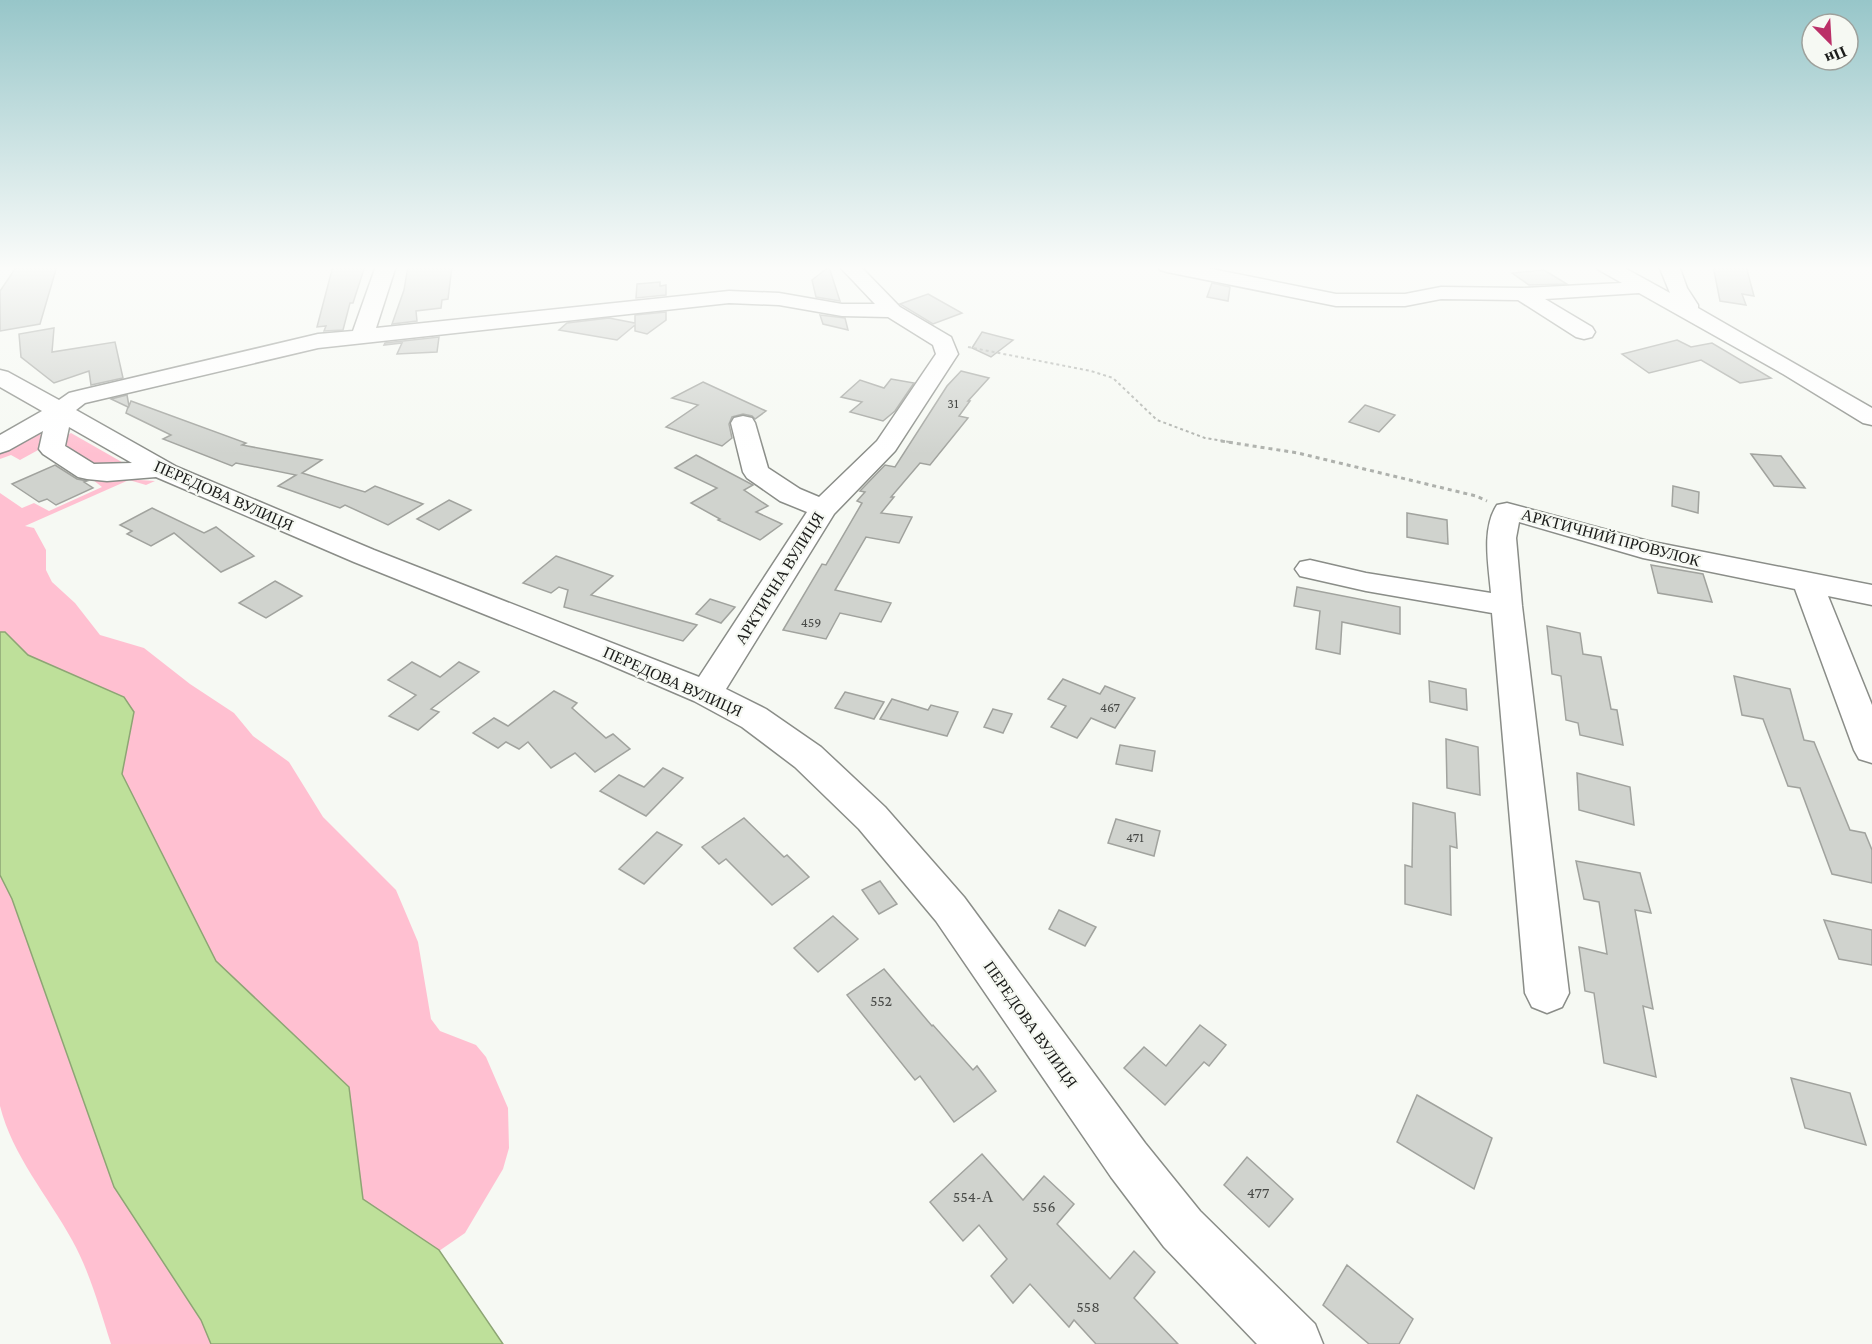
<svg xmlns="http://www.w3.org/2000/svg" width="1872" height="1344" font-family="'Crimson Pro',serif">
  <style>
    .green { fill: #ffc0d1 }
    .water { fill: #bee09a; stroke: #8da574; stroke-width: 1.5 }
    .building { fill: #d0d3ce; stroke: #a1a39e; stroke-width: 1.5 }
    .lines { fill: none; stroke-linecap: round; stroke-linejoin: round }
    .minor-casing { stroke: #8a8d88; stroke-width: 3 }
    .path-far1 { stroke: #aeb1ac; stroke-width: 2; stroke-dasharray: 3 3; stroke-linecap: butt }
    .path { stroke: #aeb1ac; stroke-width: 3; stroke-dasharray: 4 4; stroke-linecap: butt }
    .minor { fill: #fff; fill-rule: evenodd }
    .labels { text-anchor: middle; stroke-width: 4.5; stroke-linejoin: round; paint-order: stroke }
    .number-label { font-size: 14px; fill: #484a47 }
    .street-label { font-size: 16px; fill: #1b1c1a; stroke: #f6f9f3 }
    .near-number-label { font-size: 16px; fill: #484a47 }
  </style>
  <rect width="100%" height="100%" fill="#f6f9f3"/>
  <g class="green">
    <polygon points="37,433 44,436 40,449 20,460 11,455 0,459 0,448"/>
    <polygon points="71,433 127,465 92,467 66,453 63,438"/>
    <path d="M109 478 155 481 146 485 129 480 25 526 34 528 46 550V570L52 582 75 603 100 635 144 648 190 684 234 713 253 736 289 762 323 817 396 890 418 942 431 1019 440 1031 476 1045 486 1057 508 1108 509 1148 503 1169 465 1233 439 1251 503 1344H111C100 1310 90 1272 72 1240 48 1196 12 1155 0 1106V493L22 508 34 503 49 511 102 487 93 480Z"/>
  </g>
  <polygon class="water" points="0,632 5,632 28,655 124,697 134,712 122,774 216,961 349,1087 363,1199 439,1250 503,1344 211,1344 201,1320 114,1187 12,899 0,875"/>
  <g class="building">
    <polygon points="17,266 57,266 40,324 0,331 0,291"/>
    <polygon points="333,266 365,266 353,303 350,303 343,330 324,331 326,326 317,327"/>
    <polygon points="408,266 452,266 448,299 442,300 441,308 416,311 417,321 392,324 404,290"/>
    <polygon points="1713,266 1746,266 1754,296 1742,294 1746,305 1720,301"/>
    <polygon points="829,267 840,301 816,297 812,280"/>
    <polygon points="1544,270 1567,284 1529,285 1512,273"/>
    <polygon points="660,282 660,286 666,285 666,295 636,298 637,284"/>
    <polygon points="1212,283 1230,287 1228,301 1207,297"/>
    <polygon points="928,294 962,313 933,324 900,304"/>
    <polygon points="666,312 666,320 647,334 635,331 635,325 617,340 559,330 567,323 609,318 635,323 635,315"/>
    <polygon points="820,315 845,318 848,330 823,324"/>
    <polygon points="54,328 52,352 115,342 123,378 91,385 89,371 54,383 21,357 19,334"/>
    <polygon points="982,332 1013,340 991,357 972,348"/>
    <polygon points="439,337 437,352 397,354 402,343 384,345 385,343"/>
    <polygon points="1677,340 1691,347 1712,343 1771,378 1740,383 1701,360 1649,373 1622,354"/>
    <polygon points="961,371 989,378 968,401 970,401 959,416 968,418 930,465 920,463 891,497 894,497 881,513 912,517 899,543 866,537 835,590 891,603 881,622 840,613 826,639 783,630 822,564 826,565 862,503 857,501 865,492 860,491 885,465 895,467 947,386"/>
    <polygon points="891,379 914,383 895,411 883,421 850,412 862,402 841,397 860,380 884,388"/>
    <polygon points="703,382 766,411 755,419 752,416 743,414 732,417 729,424 732,438 722,446 666,427 698,405 672,398"/>
    <polygon points="127,395 129,406 131,401 246,443 242,445 322,460 302,473 365,492 375,486 423,504 388,525 345,505 340,508 278,486 296,475 236,463 232,466 163,439 171,435 126,413 128,407 111,399"/>
    <polygon points="1365,405 1395,415 1379,432 1349,422"/>
    <polygon points="1751,454 1781,456 1805,488 1774,486"/>
    <polygon points="696,455 753,485 744,490 768,506 756,512 782,524 760,540 718,520 720,519 691,503 717,488 675,468"/>
    <polygon points="55,465 77,479 87,481 84,482 93,488 56,505 47,499 39,502 12,484"/>
    <polygon points="1673,486 1699,492 1698,513 1672,506"/>
    <polygon points="449,500 471,510 439,530 417,519"/>
    <polygon points="152,508 204,533 216,527 254,556 221,572 174,533 151,546 127,534 132,531 120,525"/>
    <polygon points="1407,513 1447,520 1448,544 1407,537"/>
    <polygon points="556,556 613,576 591,595 697,625 683,641 564,607 568,590 559,587 551,593 523,583"/>
    <polygon points="1651,565 1703,574 1712,602 1658,593"/>
    <polygon points="275,581 302,596 266,618 239,603"/>
    <polygon points="1297,587 1400,607 1400,634 1342,622 1340,654 1316,649 1320,611 1294,606"/>
    <polygon points="710,599 735,607 721,623 696,614"/>
    <polygon points="1547,626 1580,633 1583,654 1601,657 1611,709 1617,710 1623,745 1580,735 1578,723 1566,720 1561,676 1552,674"/>
    <polygon points="412,662 440,677 459,662 479,672 431,709 439,712 418,730 389,716 416,695 388,680"/>
    <polygon points="1734,676 1790,689 1804,740 1814,742 1850,830 1865,833 1872,850 1872,883 1832,874 1800,788 1788,786 1763,719 1742,715"/>
    <polygon points="1063,679 1100,694 1105,686 1135,698 1115,728 1091,718 1077,738 1051,727 1066,706 1048,699"/>
    <polygon points="1429,681 1466,689 1467,710 1430,702"/>
    <polygon points="554,691 577,703 572,708 606,738 613,734 630,749 595,772 575,753 551,768 528,742 519,749 506,742 498,748 473,733 494,718 508,726"/>
    <polygon points="845,692 884,702 874,719 835,708"/>
    <polygon points="892,699 928,710 931,705 958,712 947,736 880,719"/>
    <polygon points="993,709 1012,714 1003,733 984,727"/>
    <polygon points="1446,739 1478,747 1480,795 1447,788"/>
    <polygon points="1120,745 1155,751 1152,771 1116,764"/>
    <polygon points="663,768 683,778 646,816 600,791 619,775 644,787"/>
    <polygon points="1577,773 1630,787 1634,825 1579,810"/>
    <polygon points="1413,803 1455,813 1457,848 1450,846 1451,915 1405,904 1405,865 1412,867"/>
    <polygon points="744,818 784,857 787,855 809,877 772,905 726,859 719,864 702,847"/>
    <polygon points="1116,819 1160,831 1154,856 1108,843"/>
    <polygon points="657,832 682,845 644,884 619,869"/>
    <polygon points="1576,861 1640,873 1651,913 1635,910 1653,1009 1643,1006 1656,1077 1604,1063 1594,993 1585,991 1579,947 1607,954 1599,902 1584,899"/>
    <polygon points="880,881 897,904 879,914 862,890"/>
    <polygon points="1059,910 1096,927 1085,946 1049,929"/>
    <polygon points="833,916 858,939 818,972 794,948"/>
    <polygon points="1824,920 1872,930 1872,965 1839,959"/>
    <polygon points="884,969 932,1026 933,1025 973,1070 977,1066 996,1091 954,1122 920,1076 915,1080 847,995"/>
    <polygon points="1200,1025 1226,1045 1209,1066 1204,1062 1165,1105 1124,1068 1144,1047 1166,1066"/>
    <polygon points="1791,1078 1850,1093 1866,1145 1805,1128"/>
    <polygon points="1417,1095 1492,1138 1474,1189 1397,1142"/>
    <polygon points="982,1154 1023,1200 1044,1176 1074,1204 1057,1224 1110,1279 1134,1251 1155,1272 1134,1298 1178,1344 1096,1344 1074,1320 1069,1327 1030,1284 1013,1303 991,1276 1007,1259 979,1225 963,1241 930,1202"/>
    <polygon points="1247,1157 1293,1199 1269,1227 1224,1185"/>
    <polygon points="1347,1265 1413,1319 1399,1344 1369,1344 1323,1305"/>
  </g>
  <g class="lines">
    <g class="minor-casing">
      <g id="minor">
        <path d="M376 266H396L376 328 729 291 779 293 842 304H875L839 266H860L900 307 951 337 958 354 895 451 834 514 726 689 766 709 821 747 885 807 964 897 1145 1143 1200 1211 1315 1324 1323 1344H1257L1164 1247 1111 1177 936 921 859 829 795 767 742 727 694 701 601 661 354 562 156 477 107 481 87 479 78 477 43 454 39 449 43 431 9 450 0 453V435L42 411 0 387V370L8 372 59 400 69 393 77 391 318 334 353 331ZM729 303 779 305 842 316 888 317 933 345 936 354 877 441 819 497 800 489 768 468 755 423 752 418 743 416 734 418 731 423 743 472 747 478 780 501 807 512 699 677 374 550 177 467 76 410 85 403 318 348ZM69 427 132 463 94 464 65 446Z"/>
        <polygon points="1157,266 1197,266 1336,294 1405,294 1441,287 1522,288 1622,283 1599,270 1596,266 1621,266 1670,293 1659,266 1679,266 1687,288 1698,305 1698,308 1872,408 1872,425 1863,423 1783,374 1639,293 1545,299 1592,327 1595,332 1592,337 1584,339 1576,337 1518,300 1441,299 1405,306 1336,306 1167,272 1160,270"/>
        <path d="M1507 503 1648 541 1872 585V605L1828 596 1872 705V763L1859 759 1854 750 1795 589 1643 558 1519 522 1516 538 1522 606 1569 993 1562 1007 1547 1013 1532 1007 1525 993 1492 613 1366 591 1300 576 1295 569 1300 562 1310 560 1366 573 1491 593C1489 567 1481 529 1497 505Z"/>
      </g>
    </g>
    <polyline class="path-far1" points="968,347 1091,371 1113,378 1157,420 1205,438 1230,442"/>
    <polyline class="path" points="1221,441 1298,453 1476,496 1487,501"/>
    <use href="#minor" class="minor"/>
  </g>
  <linearGradient id="sky" x2="0" y2="1"><stop stop-color="#97c6c9"/><stop offset="0.59" stop-color="#fbfcfa"/><stop offset="1" stop-color="#fbfcfa" stop-opacity="0"/></linearGradient>
  <rect width="1872" height="454" fill="url(#sky)"/>
  <g class="labels">
    <g class="number-label">
      <text x="953" y="408">31</text>
      <text x="811" y="627">459</text>
      <text x="1110" y="712">467</text>
      <text x="1135" y="842">471</text>
    </g>
    <g class="street-label">
      <text transform="translate(224 495) rotate(24)" y="6">ПЕРЕДОВА ВУЛИЦЯ</text>
      <text transform="translate(1611 537) rotate(15)" y="6">АРКТИЧНИЙ ПРОВУЛОК</text>
      <text transform="translate(779 578) rotate(-58)" y="6">АРКТИЧНА ВУЛИЦЯ</text>
      <text transform="translate(673 681) rotate(24)" y="6">ПЕРЕДОВА ВУЛИЦЯ</text>
      <text transform="translate(1031 1024) rotate(55)" y="6">ПЕРЕДОВА ВУЛИЦЯ</text>
    </g>
    <g class="near-number-label">
      <text x="881" y="1006">552</text>
      <text x="1258" y="1198">477</text>
      <text x="973" y="1202">554-А</text>
      <text x="1044" y="1212">556</text>
      <text x="1088" y="1312">558</text>
    </g>
  </g>
  <g transform="translate(1830 42) rotate(156)"><circle r="28" fill="#f6f9f3" stroke="#9ea19c" stroke-width="1.5"/>
  <path d="M0-4.5L10 22L0 15L-10 22Z" fill="#bb3068"/>
  <text y="-9" font-size="16" font-weight="bold" text-anchor="middle" fill="#1b1c1a">Пн</text>
  </g>
</svg>
